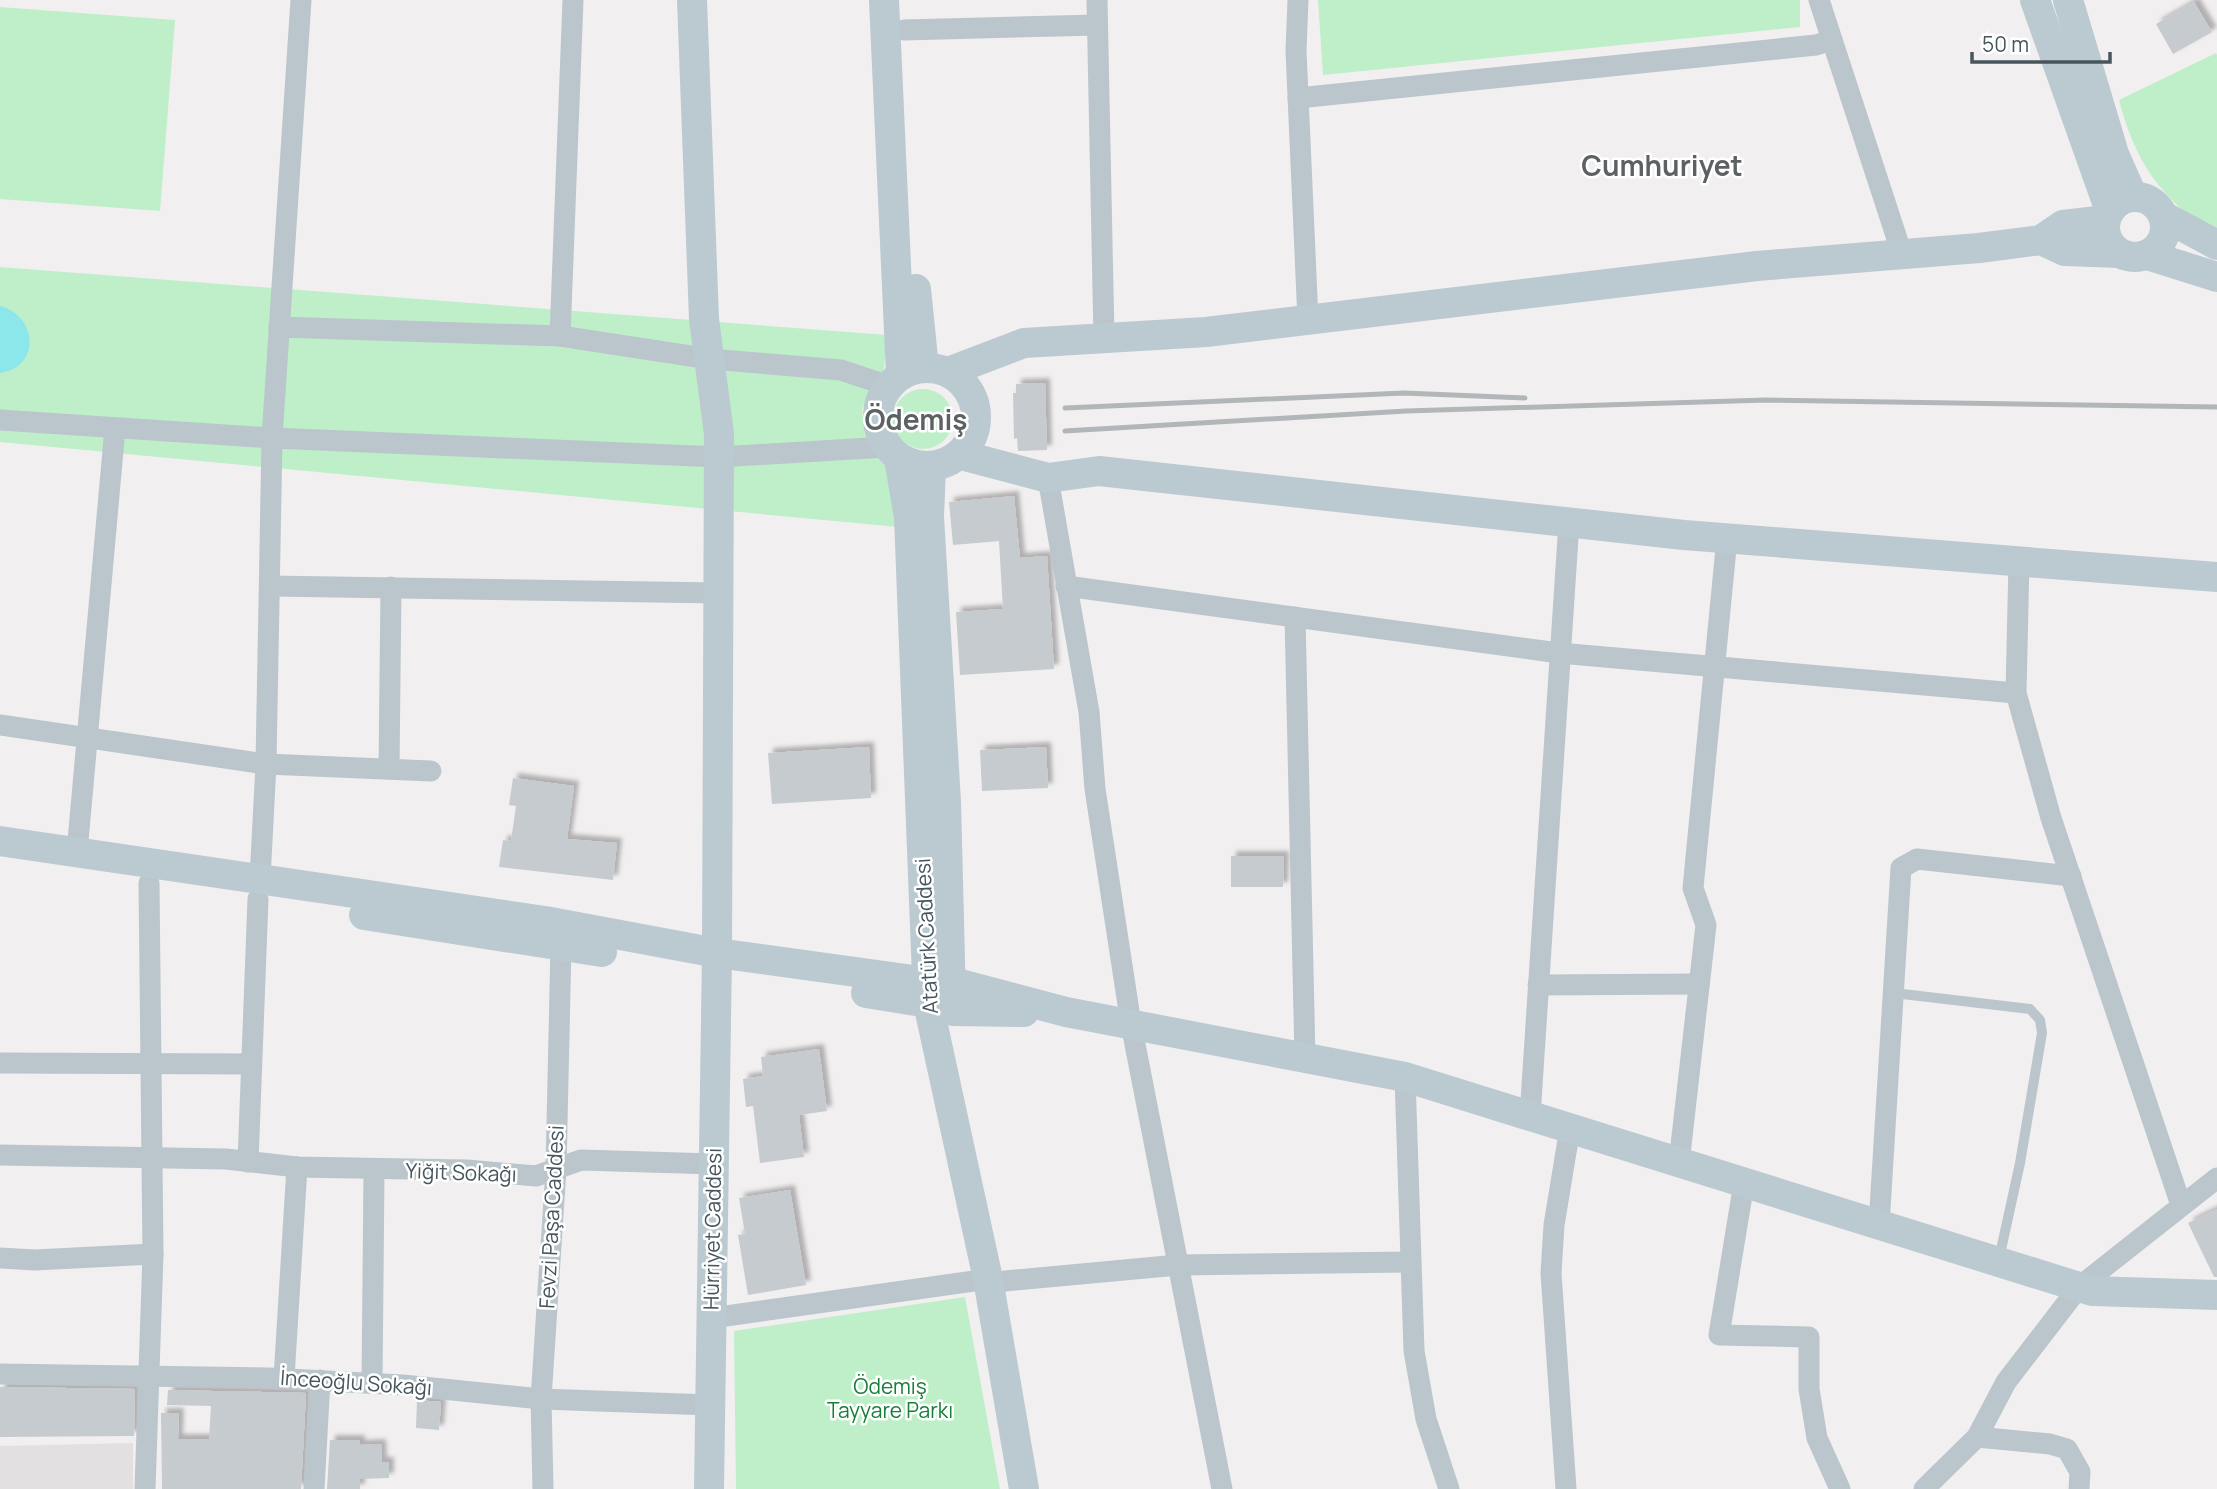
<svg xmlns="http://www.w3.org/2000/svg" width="2217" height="1489" font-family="Manrope,sans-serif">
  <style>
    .education { fill: #e3e0e1 }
    .green { fill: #beefc9 }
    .water { fill: #8ce7eb }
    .building { fill: #c6cbcf; filter: url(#shadow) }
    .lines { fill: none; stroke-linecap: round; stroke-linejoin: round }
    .lane { stroke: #bbc6cc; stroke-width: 10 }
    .street { stroke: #bbc6cc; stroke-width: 21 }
    .secondary { stroke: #bbc9d1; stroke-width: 30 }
    .rail { stroke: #b1b6b9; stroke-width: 5 }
    .labels { text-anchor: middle; stroke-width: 5; stroke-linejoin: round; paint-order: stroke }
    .street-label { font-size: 21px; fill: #47565c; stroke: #fff }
    .park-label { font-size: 21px; fill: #187e3a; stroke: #fff }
    .district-label { font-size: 28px; font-weight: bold; fill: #5c6164; stroke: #fff }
  </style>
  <defs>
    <filter id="shadow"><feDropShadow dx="5" dy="-5" stdDeviation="2" flood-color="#0004"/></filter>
  </defs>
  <rect width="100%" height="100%" fill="#f2eff0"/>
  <polygon class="education" points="133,1443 133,1489 0,1489 0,1446"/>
  <g class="green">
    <polygon points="1318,0 1800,0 1800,27 1323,75"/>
    <polygon points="0,7 175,20 160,211 0,199"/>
    <path d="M2216 53 2217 55V237C2162 199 2136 165 2119 100Z"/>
    <polygon points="0,267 887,335 884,368 862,409 865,435 878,458 896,476 898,527 0,442"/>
    <circle cx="923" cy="419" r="30"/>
    <polygon points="965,1297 1000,1489 736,1489 734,1331"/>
  </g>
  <path class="water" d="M0 306C38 316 41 367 0 373Z"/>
  <g class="building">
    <polygon points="2194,2 2212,32 2173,54 2156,24"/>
    <polygon points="1045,383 1047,450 1018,451 1017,438 1014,439 1013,393 1016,393 1016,384"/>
    <polygon points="1014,496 1020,558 1047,556 1054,669 960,675 956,612 1003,609 999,541 953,545 949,502"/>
    <polygon points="869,747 871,798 772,804 768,753"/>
    <polygon points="1046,747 1048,788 982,791 980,750"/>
    <polygon points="513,778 574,786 567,839 617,843 613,880 499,867 503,840 511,841 516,806 509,805"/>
    <polygon points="1231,856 1284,856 1283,887 1231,887"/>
    <polygon points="819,1049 827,1111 799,1115 804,1157 760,1163 753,1106 746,1107 743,1079 763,1076 761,1057"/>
    <polygon points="790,1190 806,1285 748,1295 738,1235 745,1234 739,1198"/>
    <polygon points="2217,1209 2217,1277 2214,1277 2188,1223"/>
    <polygon points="0,1387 135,1389 134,1436 0,1437"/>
    <polygon points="168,1390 306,1393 301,1489 162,1489 161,1413 179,1413 178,1439 209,1439 211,1406 167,1405"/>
    <polygon points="417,1400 441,1402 439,1430 416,1428"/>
    <polygon points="330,1440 360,1440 360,1445 381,1444 382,1462 389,1462 389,1478 360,1479 360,1489 327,1489"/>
  </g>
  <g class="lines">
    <polyline class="lane" points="1894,993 2030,1009 2040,1020 2042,1033 2020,1163 1999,1259"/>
    <g class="street">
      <polyline points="1097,0 1104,338"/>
      <polyline points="1298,0 1296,51 1308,320"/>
      <polyline points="1819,0 1902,254"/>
      <polyline points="904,30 1097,25"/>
      <polyline points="1298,98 1816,45 1832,40"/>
      <polyline points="279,327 560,336 710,359 841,370 889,386"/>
      <polyline points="560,336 573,0"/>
      <polyline points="0,420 272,438 719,457 887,447"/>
      <polyline points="1048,478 1089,712 1095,789 1131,1024 1222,1489"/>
      <polyline points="2019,561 2016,693 2051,818 2181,1205"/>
      <polyline points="270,586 718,593"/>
      <polyline points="1066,586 1559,653 2016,693"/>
      <polyline points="1295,617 1305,1058"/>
      <polyline points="0,725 266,764 431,771"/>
      <polyline points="389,769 391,587"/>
      <polyline points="77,852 115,428"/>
      <polyline points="260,879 266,764 272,438 301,0"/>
      <polyline points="1538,985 1699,984"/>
      <polyline points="0,1063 251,1064"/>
      <polyline points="1405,1077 1414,1351 1426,1419 1449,1489"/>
      <polyline points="1530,1116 1569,522"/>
      <polyline points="0,1155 226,1159 297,1167 467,1170 536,1176 581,1160 714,1164"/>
      <polyline points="248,1162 258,899"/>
      <polyline points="1679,1163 1706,925 1693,888 1727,538"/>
      <polyline points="1744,1183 1719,1335 1809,1337 1809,1389 1817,1438 1840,1489"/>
      <polyline points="1879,1225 1901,868 1917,859 2071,876"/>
      <polyline points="0,1258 35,1260 153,1254"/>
      <polyline points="1005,1281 1178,1265 1409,1262"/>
      <polyline points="712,1318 988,1279"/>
      <polyline points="0,1374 269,1378 403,1385 541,1399 711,1405"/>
      <polyline points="284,1378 297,1167"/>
      <polyline points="372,1383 374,1171"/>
      <polyline points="1977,1437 2050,1444 2067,1449 2080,1472 2079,1489"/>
      <polyline points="145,1489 153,1254 149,883"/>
      <polyline points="314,1489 320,1380"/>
      <polyline points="543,1489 541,1399 556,1169 561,945"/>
      <polyline points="1566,1489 1551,1273 1554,1225 1570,1128"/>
      <polyline points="1924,1489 1977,1437 2006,1382 2079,1287 2217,1178"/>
    </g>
    <g class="secondary">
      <polyline points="692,0 704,319 719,434 717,953 709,1489"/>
      <polyline points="884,0 901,375"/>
      <polyline points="2035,0 2110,211"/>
      <polyline points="2068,0 2114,154 2133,197"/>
      <circle cx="2135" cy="227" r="30"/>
      <polyline points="2163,216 2217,245"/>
      <polyline points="2041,240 2065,251 2119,253"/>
      <polyline points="2147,255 2217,277"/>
      <polyline points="916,289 924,368"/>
      <circle cx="927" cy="417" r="49"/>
      <polyline points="948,372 1024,343 1206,332 1757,266 1979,248 2041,240 2063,225 2106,220"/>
      <polyline points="961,455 1048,478 1099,471 1684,535 2217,577"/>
      <polyline points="899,459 909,517 928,1003 988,1279 1024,1489"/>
      <polyline points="931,467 929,517 946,802 951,1000"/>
      <polyline points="0,841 545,921 717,953 928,982 949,981 1066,1012 1405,1077 2092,1291 2217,1295"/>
      <polyline points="364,915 602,952"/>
      <polyline points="866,993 928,1003 953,1011 1024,1012"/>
    </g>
    <g class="rail">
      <polyline points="1065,408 1404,393 1525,398"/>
      <polyline points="1065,431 1406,411 1766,400 2217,407"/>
    </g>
  </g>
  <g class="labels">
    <g class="street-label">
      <text transform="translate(927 936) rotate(-93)" y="7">Atatürk Caddesi</text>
      <text transform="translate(461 1173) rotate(2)" y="7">Yiğit Sokağı</text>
      <text transform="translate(552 1217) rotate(-87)" y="7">Fevzi Paşa Caddesi</text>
      <text transform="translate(713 1229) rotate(-89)" y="7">Hürriyet Caddesi</text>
      <text transform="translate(356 1383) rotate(4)" y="7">İnceoğlu Sokağı</text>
    </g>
    <g class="park-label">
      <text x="890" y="1394">Ödemiş<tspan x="890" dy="24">Tayyare Parkı</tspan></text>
    </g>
    <g class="district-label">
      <text x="1662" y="176">Cumhuriyet</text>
      <text x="916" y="430">Ödemiş</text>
    </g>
  </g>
  <path d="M1972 52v10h138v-10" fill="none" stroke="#47565c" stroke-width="3.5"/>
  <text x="1982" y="52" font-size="21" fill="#47565c" stroke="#ffffff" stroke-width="5" paint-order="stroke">50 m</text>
</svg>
